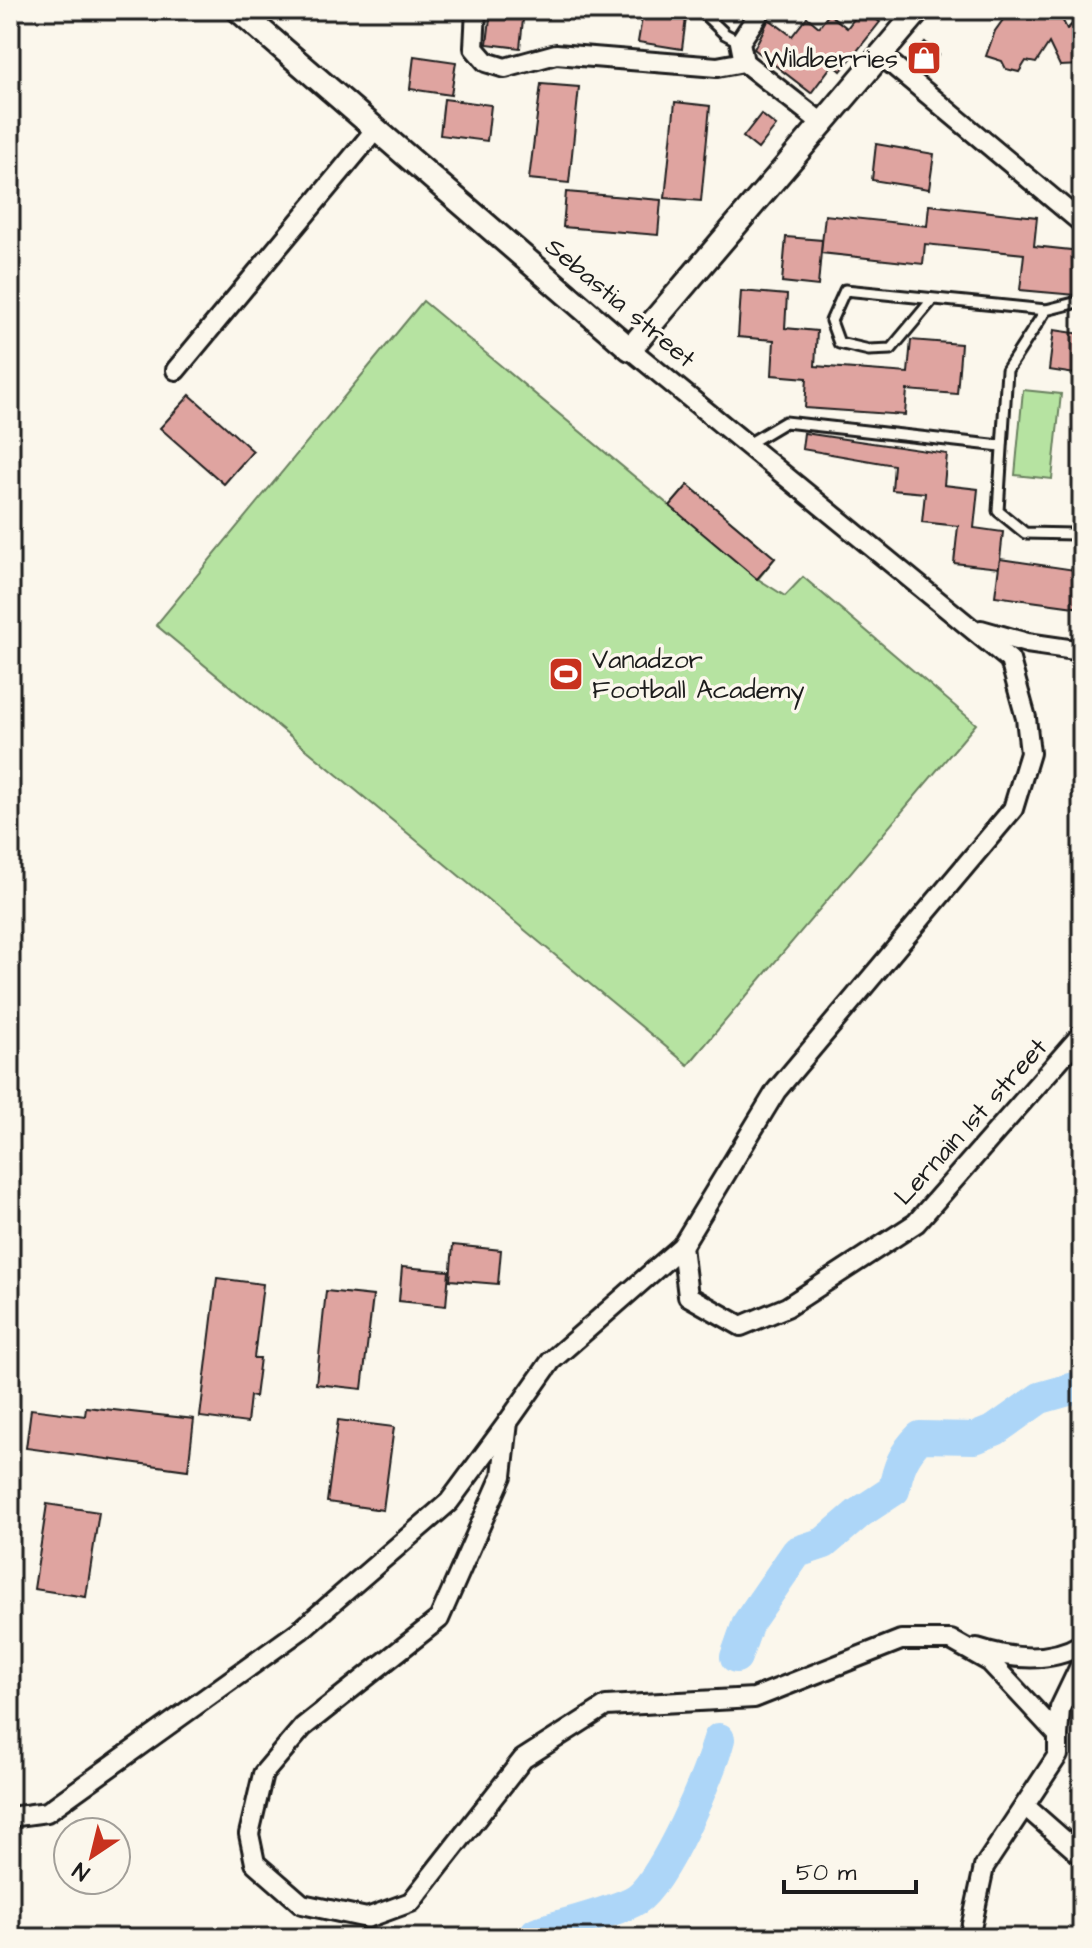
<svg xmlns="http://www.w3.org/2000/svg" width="1092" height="1948" font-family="'Architects Daughter',sans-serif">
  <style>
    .green { fill: #b6e3a1; stroke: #69805e; stroke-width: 2 }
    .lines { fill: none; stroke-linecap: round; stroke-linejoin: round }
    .river { stroke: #add6f8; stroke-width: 32 }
    .building { fill: #dfa4a0; stroke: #1c1c1c; stroke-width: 2 }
    .service-casing { stroke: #1c1c1c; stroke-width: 15 }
    .minor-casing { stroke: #1c1c1c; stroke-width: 24 }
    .tertiary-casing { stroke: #1c1c1c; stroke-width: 28 }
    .service { stroke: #fbf7ec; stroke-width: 9 }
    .minor { stroke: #fbf7ec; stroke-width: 18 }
    .tertiary { stroke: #fbf7ec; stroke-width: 22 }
    .labels { text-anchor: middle; stroke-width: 7; stroke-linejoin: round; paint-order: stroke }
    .poi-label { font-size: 26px; fill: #1c1c1c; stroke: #fbf7ec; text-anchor: end }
    .street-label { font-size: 26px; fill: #1c1c1c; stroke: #fbf7ec }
  </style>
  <rect width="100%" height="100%" fill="#fbf7ec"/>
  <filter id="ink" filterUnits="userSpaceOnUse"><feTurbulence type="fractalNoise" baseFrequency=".0125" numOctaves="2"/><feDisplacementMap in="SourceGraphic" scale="16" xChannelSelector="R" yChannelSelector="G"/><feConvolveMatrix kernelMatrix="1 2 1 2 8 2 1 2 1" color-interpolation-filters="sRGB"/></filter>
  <g filter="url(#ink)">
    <g class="green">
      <polygon points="423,301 670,506 688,485 775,558 758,579 785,596 803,577 976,724 688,1065 156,625"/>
      <polygon points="1023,390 1061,394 1052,479 1015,475"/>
    </g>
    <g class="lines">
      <g class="river">
        <path d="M736 1657 748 1623 797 1552 824 1543 859 1513 894 1490C898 1467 904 1453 920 1437L975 1438 995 1430 1040 1398 1082 1386"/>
        <path d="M533 1938 536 1933C560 1925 619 1911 637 1899 664 1881 711 1772 719 1739"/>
      </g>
    </g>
    <g class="building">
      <polygon points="491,10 524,10 520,48 487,44"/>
      <polygon points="861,10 880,22 841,71 833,64 811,93 754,49 769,19 792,36 807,17 819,27 829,14 847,28"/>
      <polygon points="1010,10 1059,13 1067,29 1082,15 1082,65 1060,66 1049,43 1036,63 1026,61 1019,72 1006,69 1002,61 986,56 995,31"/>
      <polygon points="643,12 686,18 682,49 638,42"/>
      <polygon points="925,42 939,55 922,74 908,61"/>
      <polygon points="414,56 456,62 451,95 410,89"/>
      <polygon points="541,84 579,87 569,183 529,179"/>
      <polygon points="444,99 491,105 487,141 440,135"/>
      <polygon points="675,102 710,106 701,201 665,198"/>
      <polygon points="761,114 776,126 758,149 743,137"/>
      <polygon points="876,144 934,154 929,189 872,180"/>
      <polygon points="566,192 661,200 658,235 563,227"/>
      <polygon points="929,205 1037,217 1034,246 1080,251 1075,295 1020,290 1024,254 925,244 923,264 821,253 825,215 927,226"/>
      <polygon points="786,237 822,240 818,286 782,282"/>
      <polygon points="741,291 787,295 785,328 817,331 815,366 908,373 911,340 961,344 957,394 907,390 905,415 805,408 807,378 772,375 774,340 738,337"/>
      <polygon points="1054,330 1082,334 1082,375 1049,370"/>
      <polygon points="190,395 253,451 224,484 160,428"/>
      <polygon points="804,433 947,454 944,485 978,489 974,528 1003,532 999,568 954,563 958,526 922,522 925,493 892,490 894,465 802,449"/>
      <polygon points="688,485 775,558 757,579 670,506"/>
      <polygon points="1000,559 1082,571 1082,608 995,596"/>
      <polygon points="453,1245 501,1250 498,1284 450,1280"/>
      <polygon points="402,1267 449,1271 446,1306 399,1301"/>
      <polygon points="217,1278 263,1284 254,1358 260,1358 255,1397 250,1396 247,1423 200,1417"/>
      <polygon points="326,1291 373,1296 362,1389 316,1384"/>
      <polygon points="86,1407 194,1419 188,1470 26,1448 31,1409 85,1416"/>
      <polygon points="338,1420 394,1427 383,1510 327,1502"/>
      <polygon points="47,1504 99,1512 86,1597 34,1589"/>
    </g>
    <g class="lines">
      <g class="service-casing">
        <g id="service">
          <polyline points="700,10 725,34 740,42"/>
          <polyline points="933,299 891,349 869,350 839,343 831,321 845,290 1046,310"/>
          <polyline points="1082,301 1046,310 1007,370 998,511 1025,533 1074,534 1082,525"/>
          <polyline points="748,444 785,422 1001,446"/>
        </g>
      </g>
      <g class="minor-casing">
        <g id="minor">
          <polyline points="476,10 474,48 486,62 505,68 556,54 717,67 744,62 822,123"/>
          <polyline points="881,55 1082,223"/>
          <polyline points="744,62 740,42 761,10"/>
          <polyline points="630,349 1010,660 1026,718 1030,753 1013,809 776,1091 682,1246 551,1361 508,1422 502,1476 439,1619 303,1727 263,1774 249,1834 255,1863 302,1904 367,1918 411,1902 523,1759 606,1706 754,1698 901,1640 951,1640 990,1662 1058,1735 1058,1755 984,1867 969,1938"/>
          <polyline points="176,370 376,129"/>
          <polyline points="981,630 1027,643 1082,651"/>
          <polyline points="682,1246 688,1296 741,1326 787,1307 916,1223 1082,1034"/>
          <path d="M977 1648C1011 1659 1049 1664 1082 1644"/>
          <polyline points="1058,1735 1060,1708 1082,1662"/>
          <polyline points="1025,1806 1082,1856"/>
          <polyline points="10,1817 47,1812 302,1629 449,1502 508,1422"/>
        </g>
      </g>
      <g class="tertiary-casing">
        <polyline id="tertiary" points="238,10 630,349 919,10"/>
      </g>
      <use href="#service" class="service"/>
      <use href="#minor" class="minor"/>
      <use href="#tertiary" class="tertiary"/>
    </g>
  </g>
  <defs>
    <g id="shop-square" transform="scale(1.8)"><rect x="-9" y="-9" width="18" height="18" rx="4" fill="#c8321e" stroke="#fbf7ec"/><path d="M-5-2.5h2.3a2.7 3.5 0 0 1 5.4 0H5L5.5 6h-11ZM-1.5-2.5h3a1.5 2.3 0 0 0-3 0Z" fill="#fff"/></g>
    <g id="stadium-square" transform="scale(1.8)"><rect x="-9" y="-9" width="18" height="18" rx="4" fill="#c8321e" stroke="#fbf7ec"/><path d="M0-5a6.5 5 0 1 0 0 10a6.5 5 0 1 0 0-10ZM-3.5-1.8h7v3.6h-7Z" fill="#fff"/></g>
  </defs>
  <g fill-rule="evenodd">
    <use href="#shop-square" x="924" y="58"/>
    <use href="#stadium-square" x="566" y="674"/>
  </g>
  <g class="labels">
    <g class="poi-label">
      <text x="898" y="67">Wildberries</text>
      <text x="592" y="668" text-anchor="start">Vanadzor<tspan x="592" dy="30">Football Academy</tspan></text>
    </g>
    <g class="street-label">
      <text transform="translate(621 302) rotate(40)" y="9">Sebastia street</text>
      <text transform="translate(970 1121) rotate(-48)" y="9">Lernain 1st street</text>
    </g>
  </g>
  <rect width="1092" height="1948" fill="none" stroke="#fbf7ec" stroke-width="40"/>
  <rect x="20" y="20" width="1052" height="1908" fill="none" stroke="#1c1c1c" stroke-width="3" filter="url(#ink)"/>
  <g transform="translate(92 1856) rotate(215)"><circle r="38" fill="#fbf7ec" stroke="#a29f99" stroke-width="2"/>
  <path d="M0-6L14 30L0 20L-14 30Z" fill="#c8321e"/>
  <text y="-12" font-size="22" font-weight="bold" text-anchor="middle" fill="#1c1c1c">N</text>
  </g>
  <path d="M784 1880v12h132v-12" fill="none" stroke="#1c1c1c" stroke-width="4"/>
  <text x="796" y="1880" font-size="24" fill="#1c1c1c" stroke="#fbf7ec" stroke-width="6" paint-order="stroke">50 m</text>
</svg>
